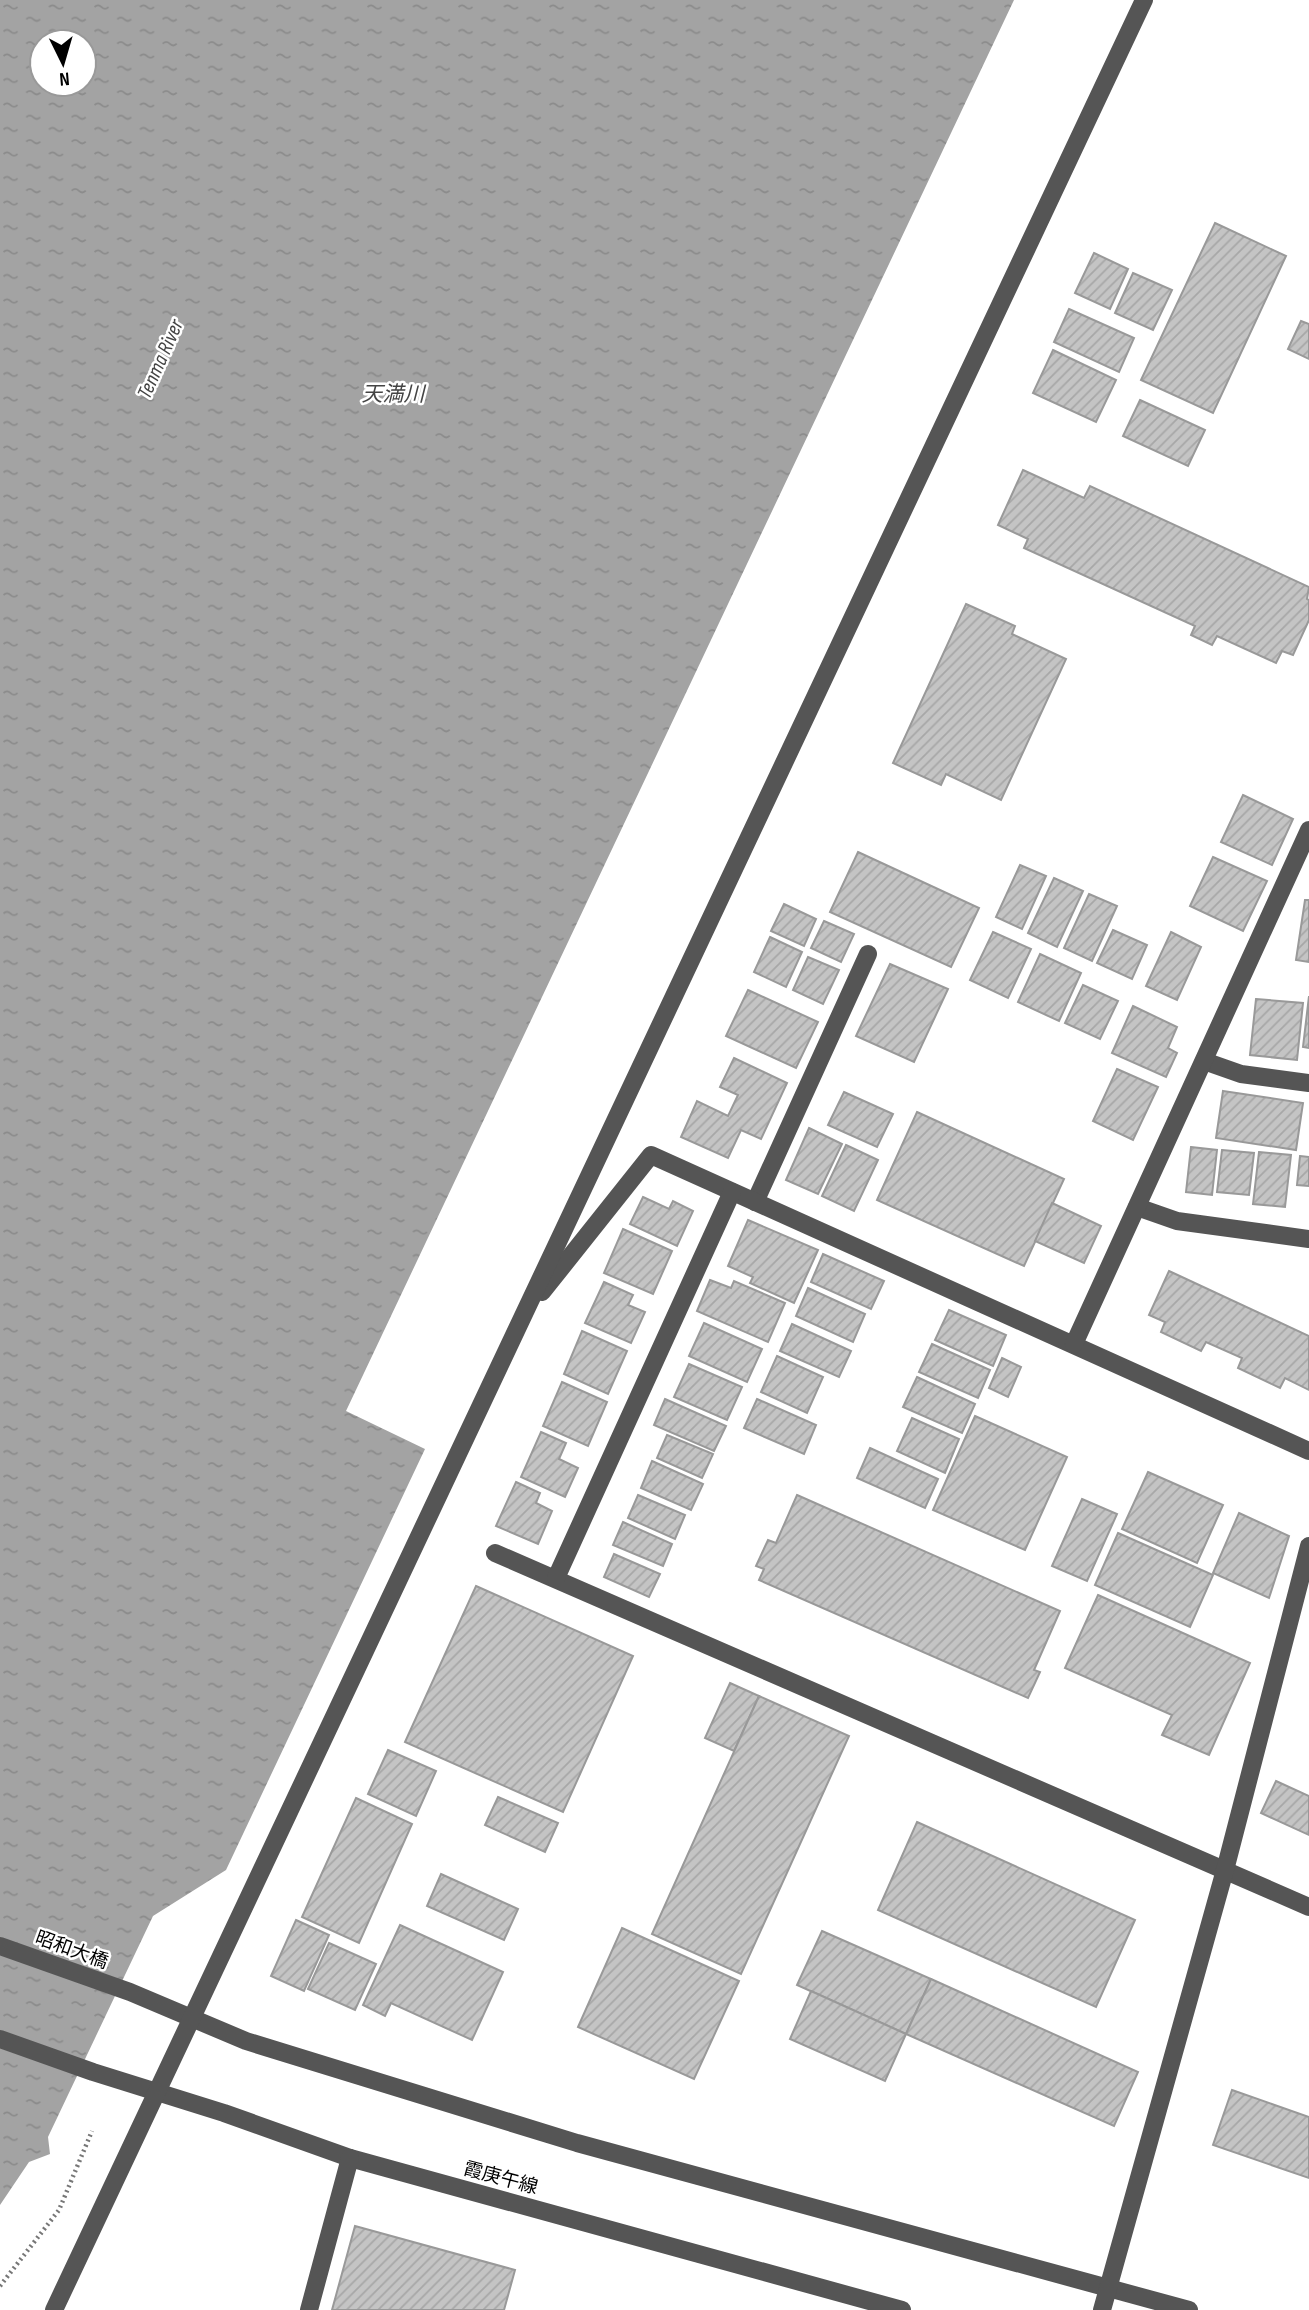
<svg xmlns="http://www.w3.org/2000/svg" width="1309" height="2310" font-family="'Sofia Sans Condensed','Noto Sans JP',sans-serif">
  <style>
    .water { fill: url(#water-ripples); fill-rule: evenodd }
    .building { fill: url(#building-hatch); stroke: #999; stroke-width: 2 }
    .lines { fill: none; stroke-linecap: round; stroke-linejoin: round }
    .path { stroke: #777; stroke-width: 4.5; stroke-dasharray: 2 3.5; stroke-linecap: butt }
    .minor { stroke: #555; stroke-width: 18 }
    .labels { text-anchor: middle; stroke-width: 5; stroke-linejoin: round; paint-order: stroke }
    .street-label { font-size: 19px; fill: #000; stroke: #fff }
    .water-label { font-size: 21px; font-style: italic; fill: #444; stroke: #fff }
  </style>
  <defs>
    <pattern id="water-ripples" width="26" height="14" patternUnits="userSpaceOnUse" patternTransform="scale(1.75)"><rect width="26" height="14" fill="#a3a3a3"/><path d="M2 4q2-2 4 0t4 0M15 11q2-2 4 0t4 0" fill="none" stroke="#8b8b8b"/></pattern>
    <pattern id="building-hatch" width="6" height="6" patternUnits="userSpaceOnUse" patternTransform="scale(1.75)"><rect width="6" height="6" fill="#c4c4c4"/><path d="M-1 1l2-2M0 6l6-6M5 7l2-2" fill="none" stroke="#a7a7a7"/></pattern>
  </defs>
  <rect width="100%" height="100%" fill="#fff"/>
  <path class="water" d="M0 0H1014L346 1411 425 1449 226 1870 153 1916 48 2137 50 2154 29 2162 0 2205ZM42 42H84V84H42Z"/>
  <g class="building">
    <polygon points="1215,223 1286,256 1213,413 1141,380"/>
    <polygon points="1094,253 1128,269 1110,309 1075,293"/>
    <polygon points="1133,273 1172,290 1153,330 1115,313"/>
    <polygon points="1069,309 1134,338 1119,372 1054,342"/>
    <polygon points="1301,321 1309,324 1309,359 1288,349"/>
    <polygon points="1053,350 1116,380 1096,422 1033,393"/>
    <polygon points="1140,400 1205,430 1188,466 1123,436"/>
    <polygon points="1023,470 1084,498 1090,486 1309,587 1307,599 1309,600 1309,620 1293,655 1282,651 1276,663 1217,636 1212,645 1191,635 1195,626 1024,548 1028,539 998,525"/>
    <polygon points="966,604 1015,626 1012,634 1066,659 1001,800 946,774 941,785 893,763"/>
    <polygon points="1243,795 1293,819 1272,865 1221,842"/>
    <polygon points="858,852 979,908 951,967 830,912"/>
    <polygon points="1213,857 1267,881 1243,931 1190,906"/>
    <polygon points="1020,865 1046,876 1022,929 996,917"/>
    <polygon points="1054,878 1083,891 1057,947 1028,933"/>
    <polygon points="1089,894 1117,906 1092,961 1064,948"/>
    <polygon points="1305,900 1309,900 1309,962 1296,960"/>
    <polygon points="784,904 816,919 804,946 771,931"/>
    <polygon points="824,921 854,934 841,962 811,948"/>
    <polygon points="1113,930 1147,945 1132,979 1097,963"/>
    <polygon points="993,932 1031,949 1008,998 970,980"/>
    <polygon points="1171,932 1201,947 1177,1000 1146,986"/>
    <polygon points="770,937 802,952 786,987 754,972"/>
    <polygon points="1040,954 1081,973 1059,1021 1018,1002"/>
    <polygon points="808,957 839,970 823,1004 793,990"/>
    <polygon points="890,964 948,989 914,1062 856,1036"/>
    <polygon points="1083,985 1118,1001 1100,1039 1065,1023"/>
    <polygon points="748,990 818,1022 796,1068 726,1036"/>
    <polygon points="1309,996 1309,1048 1303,1047"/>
    <polygon points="1256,999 1303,1003 1297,1060 1250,1055"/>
    <polygon points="1133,1006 1177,1027 1168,1048 1177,1053 1166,1077 1112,1053"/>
    <polygon points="734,1058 787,1083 761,1139 741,1130 728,1158 681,1137 697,1101 728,1116 738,1095 720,1087"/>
    <polygon points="1117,1069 1158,1087 1133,1140 1093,1121"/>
    <polygon points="1223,1091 1303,1103 1296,1150 1216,1138"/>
    <polygon points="844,1092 893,1114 877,1147 828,1125"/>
    <polygon points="917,1112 1064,1179 1024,1266 877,1200"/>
    <polygon points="809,1128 842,1144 818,1194 786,1180"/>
    <polygon points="846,1145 878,1160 854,1211 822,1196"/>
    <polygon points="1191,1147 1217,1150 1212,1195 1186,1192"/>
    <polygon points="1222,1150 1254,1153 1249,1195 1217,1192"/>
    <polygon points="1259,1152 1291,1155 1285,1207 1253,1204"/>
    <polygon points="1300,1156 1309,1157 1309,1186 1297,1185"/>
    <polygon points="643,1197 669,1209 673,1201 693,1211 677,1246 630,1224"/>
    <polygon points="1052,1203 1101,1226 1084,1263 1035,1241"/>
    <polygon points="748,1220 818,1250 794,1303 750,1283 753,1277 728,1266"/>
    <polygon points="623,1229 672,1251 653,1294 604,1273"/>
    <polygon points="823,1254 884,1281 871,1309 811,1282"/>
    <polygon points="1169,1271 1309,1336 1309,1390 1285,1378 1280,1388 1238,1368 1242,1358 1206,1342 1201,1351 1161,1332 1165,1322 1149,1315"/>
    <polygon points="710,1280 731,1288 734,1281 785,1303 768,1342 697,1311"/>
    <polygon points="604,1282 633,1295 628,1305 645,1312 631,1343 585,1323"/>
    <polygon points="808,1288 865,1314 853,1342 796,1316"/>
    <polygon points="949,1310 1006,1335 993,1366 935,1340"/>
    <polygon points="704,1323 762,1349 747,1382 689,1356"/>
    <polygon points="792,1324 851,1351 839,1377 780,1351"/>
    <polygon points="582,1331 627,1351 608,1394 564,1374"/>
    <polygon points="932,1344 990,1370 978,1398 919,1372"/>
    <polygon points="777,1356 823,1377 807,1413 761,1392"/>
    <polygon points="1002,1358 1021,1367 1008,1397 989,1388"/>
    <polygon points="689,1364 742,1387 727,1420 674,1397"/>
    <polygon points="917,1377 975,1404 962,1433 903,1407"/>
    <polygon points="562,1382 607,1402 588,1446 543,1426"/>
    <polygon points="665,1399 726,1426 714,1451 654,1425"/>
    <polygon points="757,1399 816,1425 804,1454 744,1428"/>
    <polygon points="975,1416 1067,1457 1025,1550 933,1510"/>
    <polygon points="912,1418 959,1439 945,1473 897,1451"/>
    <polygon points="541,1432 566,1443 559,1459 578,1468 565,1497 521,1477"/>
    <polygon points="667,1435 713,1454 702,1478 657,1458"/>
    <polygon points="870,1448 938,1479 925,1508 857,1478"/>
    <polygon points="652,1461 703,1484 691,1510 641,1488"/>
    <polygon points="1148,1472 1223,1505 1197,1563 1122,1529"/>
    <polygon points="516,1482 540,1493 536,1503 552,1511 538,1544 496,1526"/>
    <polygon points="638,1495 685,1515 675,1539 628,1518"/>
    <polygon points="797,1495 1060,1611 1034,1670 1040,1672 1028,1698 759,1580 764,1569 756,1566 768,1540 776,1543"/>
    <polygon points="1082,1499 1117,1514 1087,1581 1052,1566"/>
    <polygon points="1239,1513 1289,1536 1269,1598 1213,1573"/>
    <polygon points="623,1522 672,1544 663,1566 613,1545"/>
    <polygon points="1118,1533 1213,1575 1190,1627 1095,1585"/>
    <polygon points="614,1554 660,1574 649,1597 604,1577"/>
    <polygon points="476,1586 633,1656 563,1812 405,1742"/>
    <polygon points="1098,1595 1250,1663 1209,1755 1162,1735 1172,1715 1065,1668"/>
    <polygon points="730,1683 759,1696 734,1751 705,1738"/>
    <polygon points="759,1696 849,1736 741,1974 652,1934"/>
    <polygon points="388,1750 436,1771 416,1816 368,1794"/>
    <polygon points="1276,1781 1309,1796 1309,1835 1261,1813"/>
    <polygon points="498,1797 558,1823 545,1852 485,1825"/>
    <polygon points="356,1798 412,1824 359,1943 302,1917"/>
    <polygon points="917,1822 1135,1920 1096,2007 878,1910"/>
    <polygon points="441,1874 518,1909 504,1940 427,1906"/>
    <polygon points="296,1920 329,1935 304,1991 271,1976"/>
    <polygon points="400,1925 503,1972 472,2040 391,2003 385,2016 363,2005"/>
    <polygon points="622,1928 739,1981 694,2079 578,2027"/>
    <polygon points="822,1931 931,1979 906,2034 797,1985"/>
    <polygon points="329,1943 376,1964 355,2010 308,1989"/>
    <polygon points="931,1979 1138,2072 1114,2126 906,2034"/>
    <polygon points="811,1991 906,2034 885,2081 790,2039"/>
    <polygon points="1232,2090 1309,2117 1309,2178 1213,2145"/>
    <polygon points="355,2226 515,2270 504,2310 332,2310"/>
  </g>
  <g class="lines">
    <polyline class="path" points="0,2286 59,2210 92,2131"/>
    <g class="minor">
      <polyline points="1204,1061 1241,1074 1309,1083"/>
      <polyline points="755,1202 868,954"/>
      <polyline points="1137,1207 1177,1221 1309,1239"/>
      <polyline points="542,1292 651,1155 1309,1451"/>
      <polyline points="1074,1344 1309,830"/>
      <polyline points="495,1553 1309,1907"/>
      <polyline points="556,1578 732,1192"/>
      <polyline points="0,1946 130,1992 246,2041 577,2143 1189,2310"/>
      <polyline points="0,2039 93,2072 224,2113 350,2158 902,2310"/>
      <polyline points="54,2310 1144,0"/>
      <polyline points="309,2310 350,2158"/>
      <polyline points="1102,2310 1225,1870 1309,1546"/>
    </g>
  </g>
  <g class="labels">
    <g class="street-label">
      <text transform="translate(72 1949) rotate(20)" y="7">昭和大橋</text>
      <text transform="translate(501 2177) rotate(15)" y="7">霞庚午線</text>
    </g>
    <g class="water-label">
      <text transform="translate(160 359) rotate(-66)" y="7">Tenma River</text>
      <text x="393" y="401">天満川</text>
    </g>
  </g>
  <g transform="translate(63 63) rotate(175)"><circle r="33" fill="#ffffff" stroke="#999999" stroke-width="2"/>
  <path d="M0-5L12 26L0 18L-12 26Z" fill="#000000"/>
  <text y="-10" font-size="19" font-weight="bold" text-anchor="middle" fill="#000000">N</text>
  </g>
</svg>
